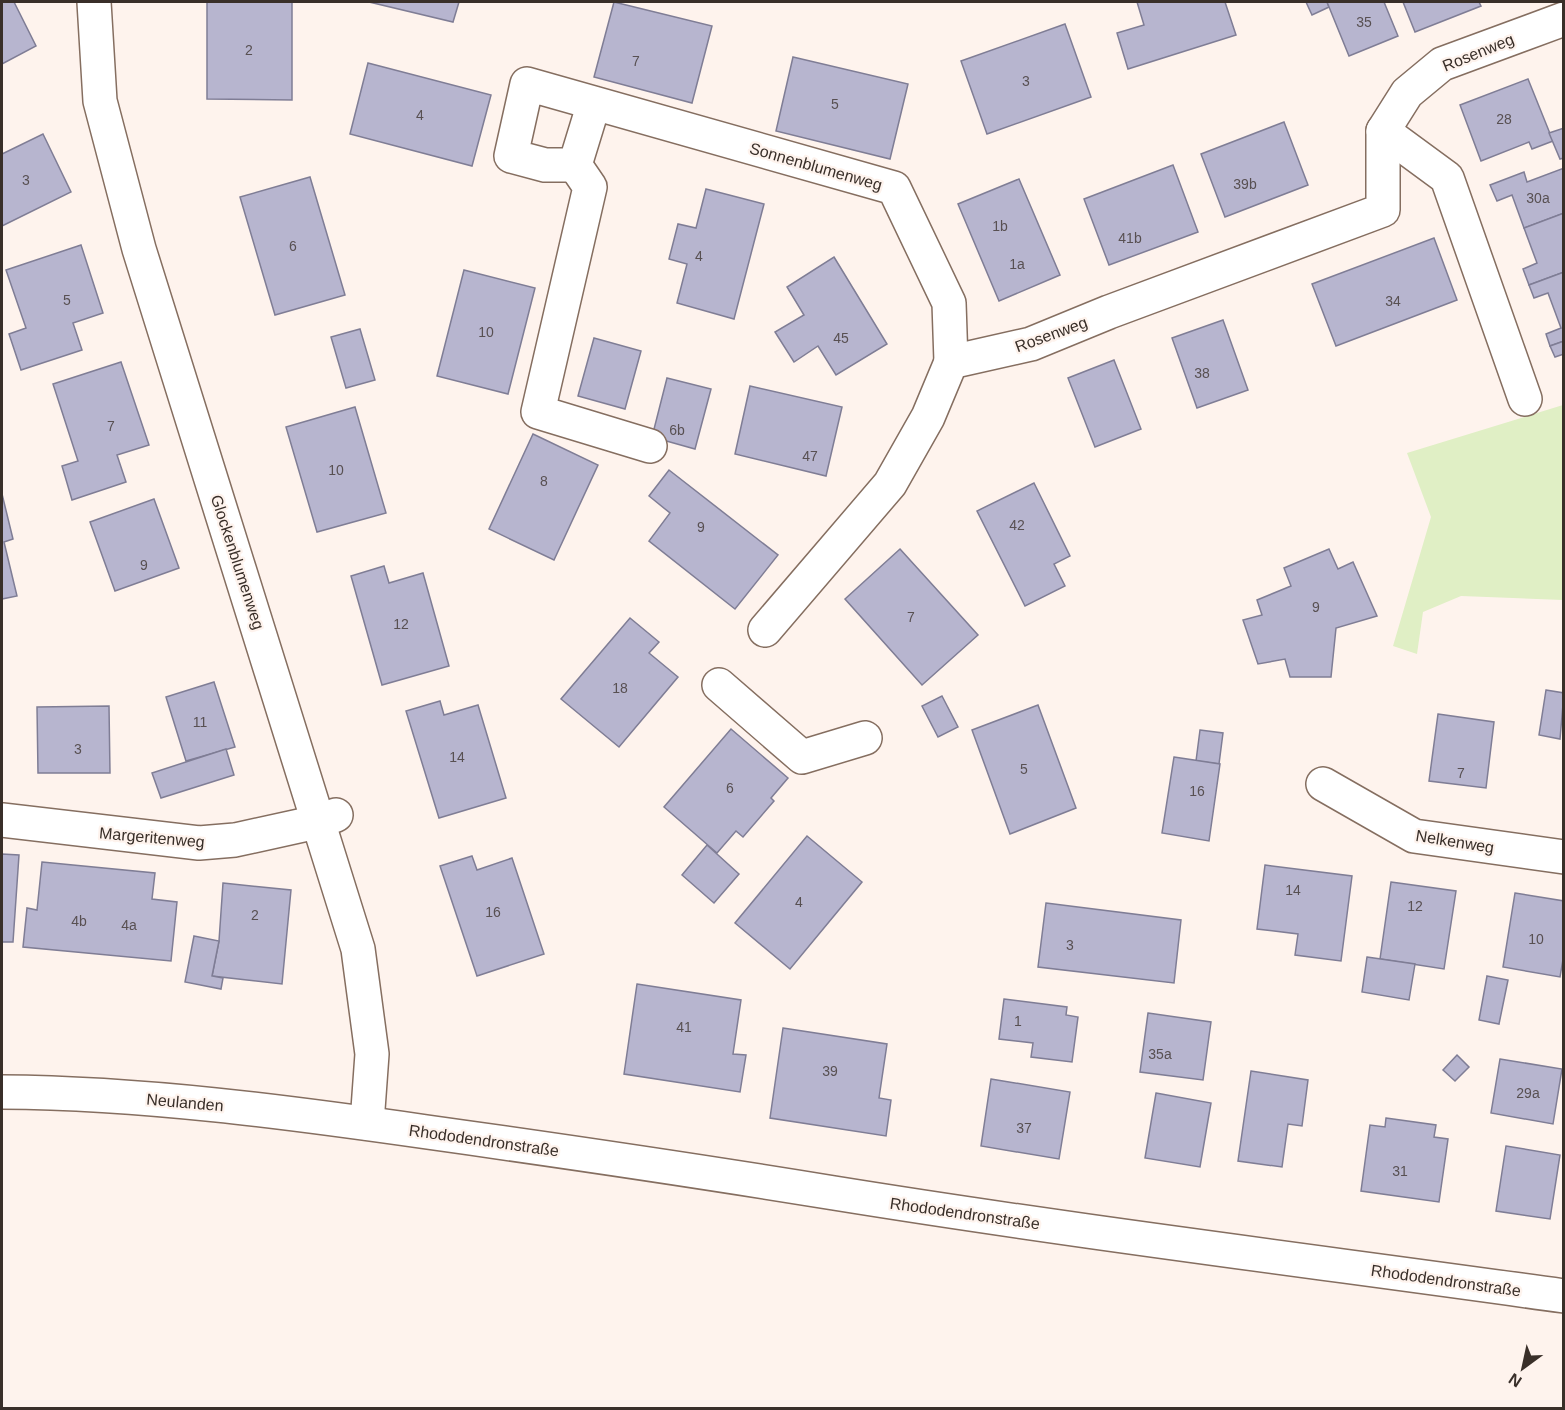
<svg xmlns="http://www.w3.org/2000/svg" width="1565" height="1410" font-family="Helvetica,sans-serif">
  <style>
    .green { fill: #e0efc5 }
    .building { fill: #b7b5cf; stroke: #7f7d95; stroke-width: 1.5 }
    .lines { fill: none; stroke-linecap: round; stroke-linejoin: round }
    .minor-casing { stroke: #856e60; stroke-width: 36 }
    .minor { stroke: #fff; stroke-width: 33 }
    .labels { text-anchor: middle; stroke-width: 4.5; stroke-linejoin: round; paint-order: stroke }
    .number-label { font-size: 14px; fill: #585052 }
    .street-label { font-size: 16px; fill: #392f29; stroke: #fef3ed }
  </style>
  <rect width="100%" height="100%" fill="#fef3ed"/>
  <polygon class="green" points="1563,405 1563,600 1461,596 1423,612 1417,654 1393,646 1431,517 1407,453"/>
  <g class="building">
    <polygon points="2,2 14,2 36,46 2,64"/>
    <polygon points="207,2 292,2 292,100 207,99"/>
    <polygon points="369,2 459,2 453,22"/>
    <polygon points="614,2 712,26 692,103 594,77"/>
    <polygon points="1137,2 1225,2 1236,35 1128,69 1117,33 1144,25"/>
    <polygon points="1306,2 1327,2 1329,7 1312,15"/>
    <polygon points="1327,2 1384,2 1398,36 1349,56"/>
    <polygon points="1403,2 1479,2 1481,6 1415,32"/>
    <polygon points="1065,24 1091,97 987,134 961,61"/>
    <polygon points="793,57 908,84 890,159 776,131"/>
    <polygon points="368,63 491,95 472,166 350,134"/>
    <polygon points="1528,79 1553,141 1532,149 1529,142 1481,161 1460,105"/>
    <polygon points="1284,122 1308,185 1225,217 1201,154"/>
    <polygon points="1564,128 1564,158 1560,159 1549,133"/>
    <polygon points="43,134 71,192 2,226 2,154"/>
    <polygon points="1173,165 1198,232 1109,265 1084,199"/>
    <polygon points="1564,168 1564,213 1524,228 1512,195 1497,201 1490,185 1524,172 1527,182"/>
    <polygon points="310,177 345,295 275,315 240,197"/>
    <polygon points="1019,179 1060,275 999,301 958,204"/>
    <polygon points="706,189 764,204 734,319 677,303 687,264 669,259 678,224 696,228"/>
    <polygon points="1564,213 1564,272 1529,285 1523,269 1537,263 1524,228"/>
    <polygon points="1434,238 1457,300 1336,346 1312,284"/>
    <polygon points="81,245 103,313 73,323 82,350 21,370 9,334 26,328 6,270"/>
    <polygon points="834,257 887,344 836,375 818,346 794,362 775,332 804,315 787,287"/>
    <polygon points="464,270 535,288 508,394 437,376"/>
    <polygon points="1564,272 1564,341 1550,346 1546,334 1561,328 1548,293 1534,298 1529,285"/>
    <polygon points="1223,320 1248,390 1197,408 1172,338"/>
    <polygon points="360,329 375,380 346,388 331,337"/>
    <polygon points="594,338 641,351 625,409 578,396"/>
    <polygon points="1564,341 1564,354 1555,357 1550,346"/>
    <polygon points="1114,360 1141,429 1095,447 1068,378"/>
    <polygon points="121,362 149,445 117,455 126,482 72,500 62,466 78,461 53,384"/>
    <polygon points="667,378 711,389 695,449 652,437"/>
    <polygon points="750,386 842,407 826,476 735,454"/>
    <polygon points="355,407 386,513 317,532 286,427"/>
    <polygon points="533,434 598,465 554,560 489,529"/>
    <polygon points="669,470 778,555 735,609 649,541 670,513 649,496"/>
    <polygon points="1034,483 1070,556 1054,564 1065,586 1025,606 977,511"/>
    <polygon points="2,494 13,539 4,542 17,596 2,599"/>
    <polygon points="154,499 179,568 115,591 90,522"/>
    <polygon points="900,549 978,635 922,685 845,599"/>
    <polygon points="1329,549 1338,569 1353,562 1377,616 1336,628 1331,677 1290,677 1285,659 1258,664 1243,620 1262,615 1257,600 1291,586 1284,568"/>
    <polygon points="384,566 389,583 423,573 449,666 382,685 351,576"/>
    <polygon points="630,618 659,642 649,653 678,677 619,747 561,699"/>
    <polygon points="214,682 235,747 186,761 166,697"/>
    <polygon points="1546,690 1564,693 1560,739 1539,735"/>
    <polygon points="942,696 958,727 938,737 922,706"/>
    <polygon points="440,701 444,715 478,705 506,798 439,818 406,711"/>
    <polygon points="1038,705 1076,808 1010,834 972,730"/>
    <polygon points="109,706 110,773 38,773 37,707"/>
    <polygon points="1438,714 1494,722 1486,788 1429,781"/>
    <polygon points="731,729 788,778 771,798 774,801 743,837 736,831 717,853 664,807"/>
    <polygon points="1200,730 1223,733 1219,764 1196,761"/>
    <polygon points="226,749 234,775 161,798 152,773"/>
    <polygon points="1174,757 1220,764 1209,841 1162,833"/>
    <polygon points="807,836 862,882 790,969 735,923"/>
    <polygon points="707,845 739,874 714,903 682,875"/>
    <polygon points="2,854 19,855 13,942 2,942"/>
    <polygon points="472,856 477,870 512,858 544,954 477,976 440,866"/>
    <polygon points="42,862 155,873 152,899 177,902 171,961 23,947 27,908 37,910"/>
    <polygon points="1265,865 1352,876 1341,961 1295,955 1298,934 1257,929"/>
    <polygon points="1391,882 1456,891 1444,969 1380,959"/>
    <polygon points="223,883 291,890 282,984 212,976 219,941"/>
    <polygon points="1515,893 1564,901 1564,954 1560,977 1503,967"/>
    <polygon points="1046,903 1181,920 1174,983 1038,967"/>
    <polygon points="194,936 219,941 212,976 223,978 221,989 185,982"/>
    <polygon points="1367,957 1415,964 1409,1000 1362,992"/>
    <polygon points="1487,976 1508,980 1499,1024 1479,1020"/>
    <polygon points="637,984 741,1000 733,1054 746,1055 740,1092 624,1074"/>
    <polygon points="1004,999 1067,1007 1066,1015 1078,1017 1072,1062 1031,1057 1033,1043 999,1039"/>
    <polygon points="1148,1013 1211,1022 1203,1080 1140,1072"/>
    <polygon points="783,1028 887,1044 879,1098 891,1100 886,1136 770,1118"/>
    <polygon points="1457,1055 1469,1067 1455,1081 1443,1070"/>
    <polygon points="1500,1059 1562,1069 1553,1124 1491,1113"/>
    <polygon points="1251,1071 1308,1080 1302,1126 1288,1124 1282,1167 1238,1161"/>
    <polygon points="991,1079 1070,1092 1059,1159 981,1146"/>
    <polygon points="1156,1093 1211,1103 1200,1167 1145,1158"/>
    <polygon points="1386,1118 1436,1125 1434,1137 1448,1139 1439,1202 1361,1191 1370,1125 1385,1127"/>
    <polygon points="1506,1146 1560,1155 1550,1219 1496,1211"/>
  </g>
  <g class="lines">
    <g class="minor-casing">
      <g id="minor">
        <polyline points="94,2 100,101 139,249 358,949 372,1054 367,1123"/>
        <polyline points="594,103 575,165 545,165 511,156 527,84 894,188 949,303 951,362"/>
        <polyline points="1383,131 1447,178 1525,399"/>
        <polyline points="575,165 590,187 538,412 650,446"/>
        <polyline points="765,630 890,484 928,417 951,362 1031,344 1109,312 1383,210 1383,131 1407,93 1442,64 1564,19"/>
        <polyline points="719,685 802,757 865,738"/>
        <polyline points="1323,784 1414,836 1564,857"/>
        <polyline points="2,820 199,843 235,840 317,822 336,815"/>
        <path d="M2 1092C144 1093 286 1112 427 1132 563 1151 699 1171 834 1193 1076 1232 1320 1262 1564 1296"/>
      </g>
    </g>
    <use href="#minor" class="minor"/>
  </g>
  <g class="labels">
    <g class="number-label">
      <text x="1364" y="27">35</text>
      <text x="249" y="55">2</text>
      <text x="636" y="66">7</text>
      <text x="1026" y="86">3</text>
      <text x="835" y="109">5</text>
      <text x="420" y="120">4</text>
      <text x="1504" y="124">28</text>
      <text x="26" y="185">3</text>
      <text x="1245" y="189">39b</text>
      <text x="1538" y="203">30a</text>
      <text x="1000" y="231">1b</text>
      <text x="1130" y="243">41b</text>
      <text x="293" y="251">6</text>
      <text x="699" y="261">4</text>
      <text x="1017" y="269">1a</text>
      <text x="67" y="305">5</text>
      <text x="1393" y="306">34</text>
      <text x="486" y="337">10</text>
      <text x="841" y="343">45</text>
      <text x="1202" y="378">38</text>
      <text x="111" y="431">7</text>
      <text x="677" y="435">6b</text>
      <text x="810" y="461">47</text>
      <text x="336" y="475">10</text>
      <text x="544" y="486">8</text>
      <text x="1017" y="530">42</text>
      <text x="701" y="532">9</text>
      <text x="144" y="570">9</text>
      <text x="1316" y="612">9</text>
      <text x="911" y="622">7</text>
      <text x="401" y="629">12</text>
      <text x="620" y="693">18</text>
      <text x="200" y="727">11</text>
      <text x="78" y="754">3</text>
      <text x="457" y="762">14</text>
      <text x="1024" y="774">5</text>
      <text x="1461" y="778">7</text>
      <text x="730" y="793">6</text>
      <text x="1197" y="796">16</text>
      <text x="1293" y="895">14</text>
      <text x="799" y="907">4</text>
      <text x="1415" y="911">12</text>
      <text x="493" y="917">16</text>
      <text x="255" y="920">2</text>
      <text x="79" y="926">4b</text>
      <text x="129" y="930">4a</text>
      <text x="1536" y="944">10</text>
      <text x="1070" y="950">3</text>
      <text x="1018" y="1026">1</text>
      <text x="684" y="1032">41</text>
      <text x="1160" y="1059">35a</text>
      <text x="830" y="1076">39</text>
      <text x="1528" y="1098">29a</text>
      <text x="1024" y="1133">37</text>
      <text x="1400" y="1176">31</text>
    </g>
    <g class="street-label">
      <text transform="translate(1478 52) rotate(-22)" y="6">Rosenweg</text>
      <text transform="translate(816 166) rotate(16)" y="6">Sonnenblumenweg</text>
      <text transform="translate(1051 334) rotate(-20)" y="6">Rosenweg</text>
      <text transform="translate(238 562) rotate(72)" y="6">Glockenblumenweg</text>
      <text transform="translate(152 837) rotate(5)" y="6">Margeritenweg</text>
      <text transform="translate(1455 841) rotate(9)" y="6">Nelkenweg</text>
      <text transform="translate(185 1102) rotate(5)" y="6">Neulanden</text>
      <text transform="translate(484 1140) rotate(8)" y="6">Rhododendronstraße</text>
      <text transform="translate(965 1213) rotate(8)" y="6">Rhododendronstraße</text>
      <text transform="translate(1446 1280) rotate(8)" y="6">Rhododendronstraße</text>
    </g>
  </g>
  <rect width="1565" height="1410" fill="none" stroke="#392f29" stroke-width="6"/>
  <g transform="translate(1523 1368) rotate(213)" stroke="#fef3ed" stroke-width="4.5" paint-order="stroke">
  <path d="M0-4.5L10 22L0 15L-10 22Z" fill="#392f29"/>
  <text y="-9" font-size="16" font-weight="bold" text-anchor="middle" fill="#392f29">N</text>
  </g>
</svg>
